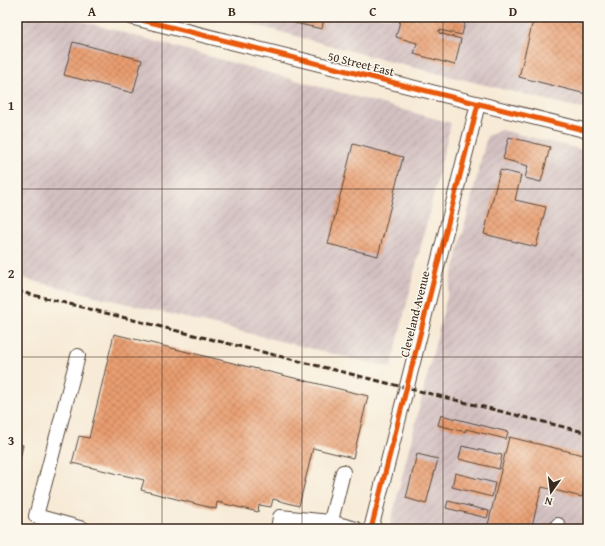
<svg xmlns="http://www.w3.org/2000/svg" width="605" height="546" font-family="'Gentium Book Plus',serif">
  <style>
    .industrial { fill: url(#industrial-furrows) }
    .building { fill: url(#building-cross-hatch) }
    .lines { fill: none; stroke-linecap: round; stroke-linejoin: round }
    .minor-casing { stroke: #57473a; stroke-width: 16 }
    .minor { stroke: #fff; stroke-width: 14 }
    .rail { stroke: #3b2a1e; stroke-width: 3; stroke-dasharray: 6 3; stroke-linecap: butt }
    .cycleway-casing { stroke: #fbf7ec; stroke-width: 8 }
    .cycleway { stroke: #e8590c; stroke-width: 5 }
    .grid { fill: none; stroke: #3b2a1e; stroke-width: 1; stroke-opacity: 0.55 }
    .labels { text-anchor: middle; stroke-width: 3; stroke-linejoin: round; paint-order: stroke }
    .street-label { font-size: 12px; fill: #3b2a1e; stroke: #fbf7ec }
    .neatline { fill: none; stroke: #3b2a1e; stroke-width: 1.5 }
    .grid-label { font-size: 13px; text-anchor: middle; font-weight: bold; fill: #3b2a1e }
  </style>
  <defs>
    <pattern id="industrial-furrows" width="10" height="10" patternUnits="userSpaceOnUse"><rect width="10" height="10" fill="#d2bfc0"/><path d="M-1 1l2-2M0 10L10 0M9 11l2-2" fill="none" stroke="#b5a4a5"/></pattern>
    <pattern id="building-cross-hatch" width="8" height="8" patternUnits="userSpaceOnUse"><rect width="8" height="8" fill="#e99d6f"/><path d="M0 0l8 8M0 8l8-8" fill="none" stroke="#be805b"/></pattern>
  </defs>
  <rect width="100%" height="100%" fill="#fbf7ec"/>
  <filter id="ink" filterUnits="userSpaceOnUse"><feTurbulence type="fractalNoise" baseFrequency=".025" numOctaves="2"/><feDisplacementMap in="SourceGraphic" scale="8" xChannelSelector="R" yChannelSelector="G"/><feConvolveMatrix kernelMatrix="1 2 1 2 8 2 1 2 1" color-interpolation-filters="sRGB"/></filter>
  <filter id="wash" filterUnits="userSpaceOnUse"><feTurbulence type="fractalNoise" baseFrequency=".012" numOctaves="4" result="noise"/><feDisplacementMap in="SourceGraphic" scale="16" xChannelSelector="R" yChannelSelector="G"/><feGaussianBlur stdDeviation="0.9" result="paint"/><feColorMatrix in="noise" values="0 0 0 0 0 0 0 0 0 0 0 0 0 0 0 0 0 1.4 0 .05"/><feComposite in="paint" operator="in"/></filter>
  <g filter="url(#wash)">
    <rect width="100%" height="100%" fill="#f7ead6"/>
    <g class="industrial">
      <polygon points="17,17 67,17 451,123 391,368 17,277"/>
      <polygon points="226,17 588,17 588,110 395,63"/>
      <polygon points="501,130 588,151 588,529 389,529 487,136"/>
    </g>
    <g id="blocks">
      <g class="building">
        <polygon points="296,17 324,17 322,29 295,23"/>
        <polygon points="401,17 447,17 465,22 462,35 439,30 439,33 461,39 455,65 414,54 417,43 396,37"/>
        <polygon points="534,17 556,17 588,25 588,85 586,94 519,77"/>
        <polygon points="73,42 142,60 133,93 64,75"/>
        <polygon points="509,137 550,147 541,182 525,178 528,166 503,159"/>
        <polygon points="353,144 403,157 378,256 328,244"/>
        <polygon points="500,170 521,175 515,200 546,207 536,247 484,234"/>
        <polygon points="114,334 368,396 353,458 313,448 299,506 273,499 271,507 259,505 258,512 217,502 216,509 141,490 144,480 72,463 79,436 89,438"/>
        <polygon points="441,415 508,432 506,439 466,429 465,432 438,425"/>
        <polygon points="509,437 588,456 588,474 582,497 542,487 531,529 487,529"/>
        <polygon points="17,444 23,445 18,467 17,467"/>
        <polygon points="462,446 502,455 499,469 459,459"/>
        <polygon points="417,454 438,459 426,504 406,498"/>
        <polygon points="455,473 495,483 492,497 452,487"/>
        <polygon points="448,501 489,511 487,518 446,508"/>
      </g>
    </g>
  </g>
  <g filter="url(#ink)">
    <use href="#blocks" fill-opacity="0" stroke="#57473a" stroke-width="1"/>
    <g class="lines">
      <g class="minor-casing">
        <g id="minor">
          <polyline points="130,17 588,131"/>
          <polyline points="78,356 36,516 83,529"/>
          <polyline points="278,529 280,517 330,522 356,529"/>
          <polyline points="329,529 343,472"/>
          <polyline points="371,529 478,104"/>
          <polyline points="557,529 558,525"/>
        </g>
      </g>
      <use href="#minor" class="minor"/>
      <polyline class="rail" points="17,291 588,433"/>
      <g class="cycleway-casing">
        <g id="cycleway">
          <polyline points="130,17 588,131"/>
          <polyline points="371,529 478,104"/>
        </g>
      </g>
      <use href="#cycleway" class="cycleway"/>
    </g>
  </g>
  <path class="grid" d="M162 17V529M302 17V529M443 17V529M17 189H588M17 357H588"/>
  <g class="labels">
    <g class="street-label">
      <text transform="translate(361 64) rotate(14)" y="4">50 Street East</text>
      <text transform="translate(415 314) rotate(-76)" y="4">Cleveland Avenue</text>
    </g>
  </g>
  <rect width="605" height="546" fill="none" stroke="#fbf7ec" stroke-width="44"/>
  <g transform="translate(551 492) rotate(194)" stroke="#fbf7ec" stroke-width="3" paint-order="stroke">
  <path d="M0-3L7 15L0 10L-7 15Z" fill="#3b2a1e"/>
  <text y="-6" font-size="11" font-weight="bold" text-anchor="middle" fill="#3b2a1e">N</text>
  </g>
  <rect x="22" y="22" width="561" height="502" class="neatline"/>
  <g class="grid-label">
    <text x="92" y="16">A</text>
    <text x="232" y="16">B</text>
    <text x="373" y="16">C</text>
    <text x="513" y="16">D</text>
    <text x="11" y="110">1</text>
    <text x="11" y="278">2</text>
    <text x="11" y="445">3</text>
  </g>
</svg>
